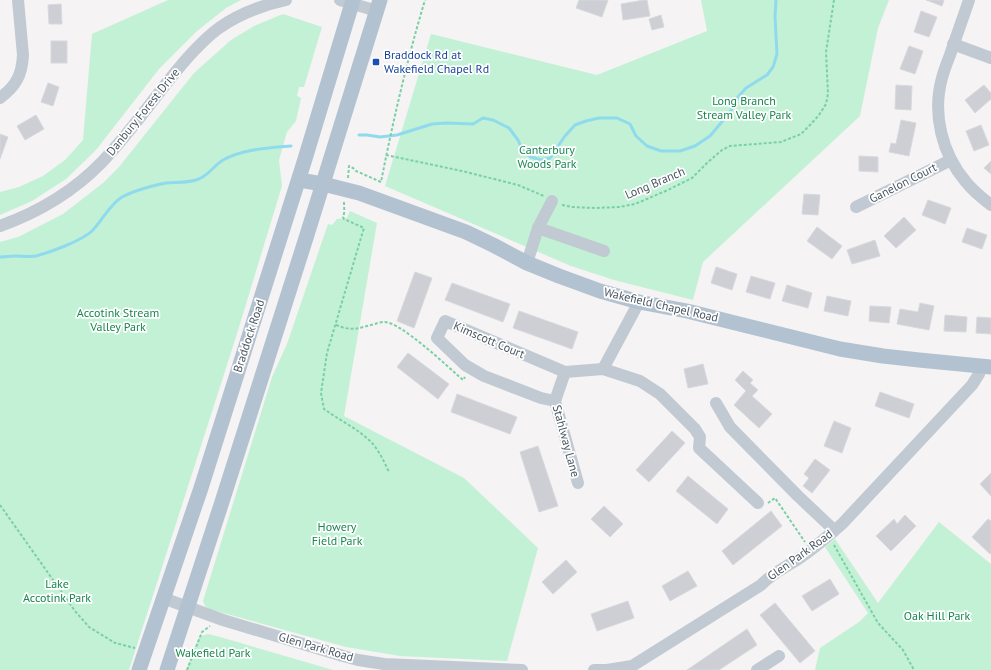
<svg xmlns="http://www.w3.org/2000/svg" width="991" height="670" font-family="'PT Sans',sans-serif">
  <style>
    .green { fill: #c3f1d5 }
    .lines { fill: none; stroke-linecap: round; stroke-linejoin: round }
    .stream { stroke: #90daee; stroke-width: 3 }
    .building { fill: #cdcfd5; stroke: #d7d9de }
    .path { stroke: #7ad0a6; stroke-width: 2; stroke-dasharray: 3 2; stroke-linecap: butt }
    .minor { stroke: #c1cad2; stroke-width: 12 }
    .major { stroke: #b3c2d1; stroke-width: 15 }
    .transit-dot { fill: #1a4fb4; stroke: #fff; stroke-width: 1.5 }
    .labels { text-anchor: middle; stroke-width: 3.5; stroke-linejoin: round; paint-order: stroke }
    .transit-label { font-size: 12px; fill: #164399; stroke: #fff; text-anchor: start }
    .park-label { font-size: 12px; fill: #17864f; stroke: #fff }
    .street-label { font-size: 12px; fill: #4a5661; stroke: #fff }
  </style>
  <rect width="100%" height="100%" fill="#f5f3f3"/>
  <g class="green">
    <polygon points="168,0 241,0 226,8 197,31 159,69 96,150 66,179 32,201 0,215 0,192 19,187 43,176 65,160 83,140 92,34"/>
    <polygon points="701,0 889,0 878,28 860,116 703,262 693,300 614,280 571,266 385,186 431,34 597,75 707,31"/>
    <polygon points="283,14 322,27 304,87 299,87 297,96 301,98 296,121 287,132 279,160 282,186 235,340 129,670 0,670 0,242 18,237 63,214 103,183 119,167 194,73 231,40 254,26"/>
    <polygon points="350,211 377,223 344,416 464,478 538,548 507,661 400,656 346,647 209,609 205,606 203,601 272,377 287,344 328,224 332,225 337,219 347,218"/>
    <polygon points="939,522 991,564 991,670 815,670 820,648 859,622 868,613 825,547 835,539 878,603"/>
    <polygon points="208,634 220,637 333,670 186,670 199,637"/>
  </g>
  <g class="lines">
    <g class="stream">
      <polyline points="359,135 367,135 380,137 397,135 432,124 447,123 473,124 483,118 493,120 509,128 518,140 523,151 531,157 541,160 550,158 565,136 575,125 586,121 599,118 617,118 630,124 636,136 647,146 661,151 680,151 695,146 710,136 730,112 738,97 746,88 767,75 773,67 777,54 775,16 776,0"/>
      <path d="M0 257C5 257 10 256 15 256 22 256 30 257 36 256 51 252 81 241 92 231 103 220 109 205 122 197 133 191 154 185 166 183 176 182 187 183 196 180 208 177 213 166 223 160 243 149 268 148 291 146"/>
    </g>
  </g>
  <g class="building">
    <polygon points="579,0 608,0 602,17 576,8"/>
    <polygon points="644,0 647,0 650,16 623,20 621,4"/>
    <polygon points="926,0 944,0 942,6"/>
    <polygon points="61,4 62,24 49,24 48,5"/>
    <polygon points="921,11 937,17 929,37 914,32"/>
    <polygon points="661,15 664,27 652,30 649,19"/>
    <rect x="51" y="41" width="16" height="22"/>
    <polygon points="909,46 923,51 915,74 900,69"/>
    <polygon points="48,83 59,87 53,106 41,102"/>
    <polygon points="896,85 912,86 911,110 895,109"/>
    <polygon points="984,85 991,93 991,99 975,113 965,100"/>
    <polygon points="36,115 44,129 25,140 17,126"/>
    <polygon points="901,120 916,123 909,156 889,152 891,143 896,144"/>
    <polygon points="981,125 989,145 974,151 966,131"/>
    <polygon points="0,134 8,137 0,159"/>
    <polygon points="859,156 878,157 878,172 859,171"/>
    <polygon points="991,161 991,174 984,168"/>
    <polygon points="804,194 820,195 818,215 802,214"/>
    <polygon points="928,200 951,208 945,224 922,215"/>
    <polygon points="904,217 916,230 896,248 884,236"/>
    <polygon points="817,227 842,246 832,259 807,241"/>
    <polygon points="967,228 987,235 982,249 962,242"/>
    <polygon points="875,240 880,256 852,264 847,250"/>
    <polygon points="716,267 737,274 732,290 711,283"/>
    <polygon points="415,272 432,278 414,328 397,321"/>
    <polygon points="751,276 775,283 770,299 746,292"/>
    <polygon points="452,283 510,304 503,322 445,300"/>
    <polygon points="787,285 812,293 808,308 782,301"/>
    <polygon points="827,296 851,301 848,316 824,311"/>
    <polygon points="920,303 934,306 929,330 897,324 900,309 918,312"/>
    <polygon points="870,306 891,307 889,323 869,321"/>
    <polygon points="519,311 578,332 572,349 513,328"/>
    <polygon points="945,315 967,317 966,332 944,331"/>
    <polygon points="977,317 991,318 991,334 976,333"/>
    <polygon points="408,353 449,384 438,399 397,367"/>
    <polygon points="703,364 708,384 688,388 684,369"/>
    <polygon points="743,371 753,380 750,383 758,390 752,396 772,414 759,428 734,405 746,391 735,380"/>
    <polygon points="880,392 914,404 909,418 875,406"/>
    <polygon points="457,394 517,417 510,434 451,412"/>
    <polygon points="834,421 851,428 842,453 824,446"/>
    <polygon points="672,431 685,443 649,482 636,470"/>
    <polygon points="538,446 558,506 539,512 520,452"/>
    <polygon points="815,459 830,470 812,493 803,486 809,478 804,474"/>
    <polygon points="991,473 991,496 980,484"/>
    <polygon points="688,476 728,509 717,524 676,491"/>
    <polygon points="604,506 623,524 610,537 591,519"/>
    <polygon points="771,511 782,526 733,565 722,551"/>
    <polygon points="905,515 916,526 891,551 876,536 894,519 897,524"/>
    <polygon points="988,519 991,521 991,553 990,554 972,537"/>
    <polygon points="566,560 577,572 553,594 542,582"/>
    <polygon points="688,571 697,586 670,601 662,586"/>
    <polygon points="830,579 839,594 812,611 802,596"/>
    <polygon points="628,601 634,618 597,631 591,614"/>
    <polygon points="775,603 815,651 800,663 760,615"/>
    <polygon points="747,629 757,645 719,670 687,670"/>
  </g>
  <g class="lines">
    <g class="path">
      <polyline points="386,155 462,171 518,185 544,196"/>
      <path d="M348 178 349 166 353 168 356 171 381 182C393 121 407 60 425 0"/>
      <path d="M344 202C344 207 345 213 343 217L344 219 364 228 360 241 327 353 321 393 324 409C339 420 357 428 371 442 379 450 384 462 389 472"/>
      <polyline points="562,205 572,207 595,208 619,207 635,204 668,190 692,178 707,163 722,150 730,146 781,142 801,134 810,125 819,115 826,104 828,94 826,52 834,0"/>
      <path d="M336 325C353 332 358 328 375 324 377 323 381 322 384 322 400 321 449 368 463 380L465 377"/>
      <polyline points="768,503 775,498 805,542"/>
      <polyline points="0,505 75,611 89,627 115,643 135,648"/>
      <polyline points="834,545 878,623 903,650 914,670"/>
      <polyline points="187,670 202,632 210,626"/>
    </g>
    <g class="minor">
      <polyline points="340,0 377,11"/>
      <path d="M969 0C963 18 956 37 950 55 947 63 944 70 942 78 932 114 942 154 966 182 973 191 982 198 991 205"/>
      <polyline points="953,44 991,58"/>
      <path d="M0 98C16 86 22 75 23 55L18 0"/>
      <polyline points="856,207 951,160"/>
      <path d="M0 226C39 212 73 192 102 162 126 137 147 108 169 80 184 61 200 42 219 28 239 14 263 5 286 0"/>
      <polyline points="538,228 552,201"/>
      <polyline points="527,263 538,228 604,251"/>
      <polyline points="603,369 639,302"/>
      <polyline points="555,401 541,398 484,376 465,365 437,338 445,321 565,372"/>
      <polyline points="716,403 730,427 798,496 834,530"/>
      <polyline points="578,483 555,401 565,372 603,369 640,381 660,394 695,429 700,437 699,448 758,503"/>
      <polyline points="163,598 223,620 343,656 358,660 384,664 522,670"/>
      <path d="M594 670H607L632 666 761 585C772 573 788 566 801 557 816 547 829 535 842 524L972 385 979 374 982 366"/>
      <polyline points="757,670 779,656"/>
    </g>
    <g class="major">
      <polyline points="299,180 323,184 359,193 466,232 493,245 527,263 559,276 600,291 639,302 687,311 840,349 883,356 919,360 991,367"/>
      <polyline points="139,670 201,488 305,159 353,0"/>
      <polyline points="167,670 220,508 306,238 380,0"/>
    </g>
  </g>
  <rect class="transit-dot" x="372" y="58" width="8" height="8" rx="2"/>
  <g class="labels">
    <g class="transit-label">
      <text x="384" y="59">Braddock Rd at<tspan x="384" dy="14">Wakefield Chapel Rd</tspan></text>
    </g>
    <g class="park-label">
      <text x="744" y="105">Long Branch<tspan x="744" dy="14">Stream Valley Park</tspan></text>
      <text x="547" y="154">Canterbury<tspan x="547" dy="14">Woods Park</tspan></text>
      <text x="118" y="317">Accotink Stream<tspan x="118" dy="14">Valley Park</tspan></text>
      <text x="337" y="531">Howery<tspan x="337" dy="14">Field Park</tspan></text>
      <text x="57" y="588">Lake<tspan x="57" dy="14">Accotink Park</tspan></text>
      <text x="937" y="620">Oak Hill Park</text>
      <text x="213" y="657">Wakefield Park</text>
    </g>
    <g class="street-label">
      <text transform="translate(143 112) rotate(-51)" y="4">Danbury Forest Drive</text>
      <text transform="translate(655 183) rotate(-23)" y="4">Long Branch</text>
      <text transform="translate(903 183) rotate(-27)" y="4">Ganelon Court</text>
      <text transform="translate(661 305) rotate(13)" y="4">Wakefield Chapel Road</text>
      <text transform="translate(249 336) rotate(-72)" y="4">Braddock Road</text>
      <text transform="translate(489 340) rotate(23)" y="4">Kimscott Court</text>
      <text transform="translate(566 441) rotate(75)" y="4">Stahlway Lane</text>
      <text transform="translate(800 555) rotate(-36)" y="4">Glen Park Road</text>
      <text transform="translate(316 647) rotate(16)" y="4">Glen Park Road</text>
    </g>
  </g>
</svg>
